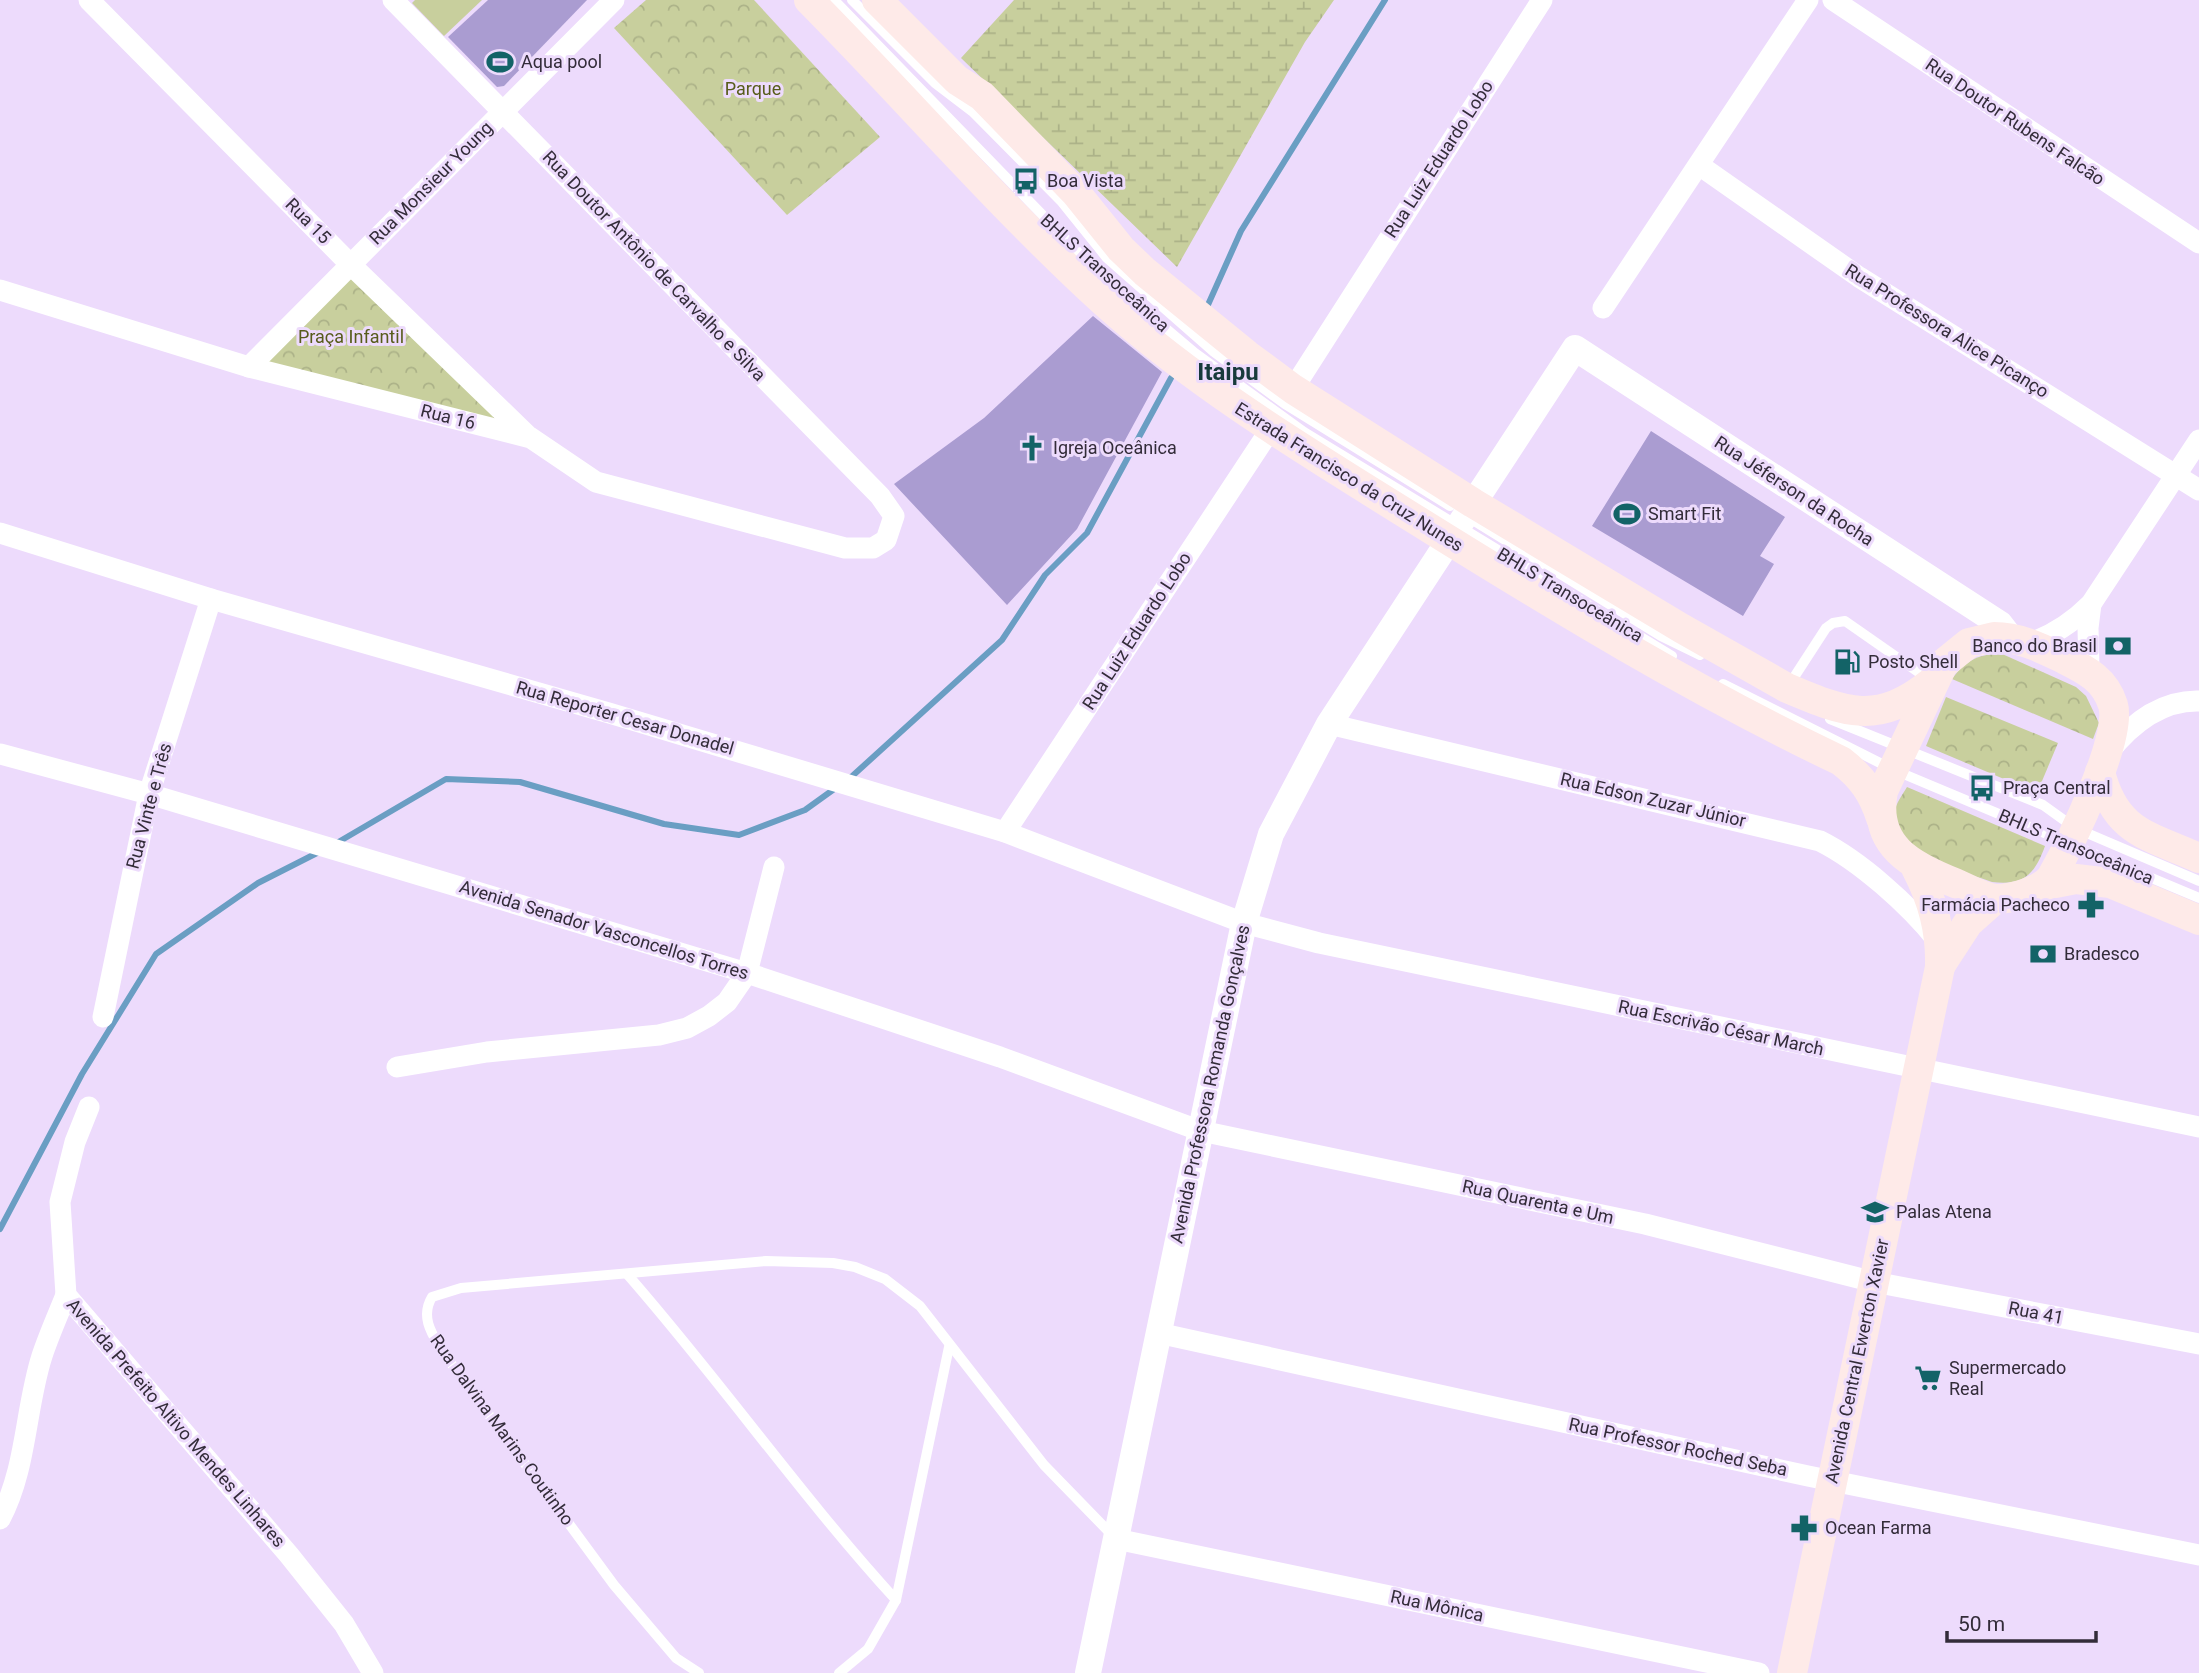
<svg xmlns="http://www.w3.org/2000/svg" width="2199" height="1673" font-family="Roboto,sans-serif">
  <style>
    .grass { fill: #c8cf9d }
    .wetland { fill: url(#wetland-marsh) }
    .park { fill: url(#park-crowns) }
    .lines { fill: none; stroke-linecap: round; stroke-linejoin: round }
    .stream { stroke: #6a9ec3; stroke-width: 6 }
    .building { fill: #aa9cd1 }
    .service { stroke: #fff; stroke-width: 10 }
    .minor { stroke: #fff; stroke-width: 21 }
    .tertiary { stroke: #fff; stroke-width: 26 }
    .secondary { stroke: #feeae8; stroke-width: 30 }
    .labels { text-anchor: middle; stroke-width: 6; stroke-linejoin: round; paint-order: stroke }
    .poi-label { font-size: 18px; fill: #332c39; stroke: #eddbfc; text-anchor: start }
    .park-label { font-size: 18px; fill: #575c1b; stroke: #eddbfc }
    .street-label { font-size: 18px; fill: #332c39; stroke: #eddbfc }
    .district-label { font-size: 24px; font-weight: bold; fill: #183a3c; stroke: #eddbfc }
  </style>
  <defs>
    <pattern id="wetland-marsh" width="20" height="14" patternUnits="userSpaceOnUse" patternTransform="scale(1.75)"><rect width="20" height="14" fill="#c8cf9d"/><path d="M1 5h8M5 5V1M11 12h8M15 12V8" fill="none" stroke="#acb288"/></pattern>
    <pattern id="park-crowns" width="20" height="18" patternUnits="userSpaceOnUse" patternTransform="scale(1.75)"><rect width="20" height="18" fill="#c8cf9d"/><path d="M2 6a3 3 0 1 1 6 0M12 15a3 3 0 1 1 6 0" fill="none" stroke="#acb288"/></pattern>
  </defs>
  <rect width="100%" height="100%" fill="#eddbfc"/>
  <polygon class="grass" points="415,0 482,0 444,36 412,3"/>
  <polygon class="wetland" points="1014,0 1334,0 1305,42 1177,267 961,58"/>
  <g class="park">
    <polygon points="646,0 754,0 880,137 787,215 614,28"/>
    <polygon points="350,273 504,426 261,361"/>
    <path d="M2000 653 2076 687 2086 696 2099 723 2093 739 1952 679C1965 661 1977 655 2000 653Z"/>
    <polygon points="1946,697 2058,743 2037,793 1926,746"/>
    <path d="M1907 787 2045 846C2035 874 2024 886 1992 882 1957 869 1895 858 1895 812 1895 804 1903 794 1907 787Z"/>
  </g>
  <g class="lines">
    <g class="stream">
      <polyline points="1207,307 1241,231 1385,0"/>
      <polyline points="849,779 1002,640 1045,575 1087,533 1171,378"/>
      <polyline points="335,844 446,779 520,782 664,824 739,835 805,810 837,787"/>
      <polyline points="0,1229 82,1074 156,954 258,883 319,852"/>
    </g>
  </g>
  <g class="building">
    <polygon points="488,0 587,0 504,86 497,87 448,37"/>
    <polygon points="1093,316 1162,372 1077,529 1007,605 894,484 984,418"/>
    <polygon points="1651,431 1785,517 1760,556 1774,564 1743,616 1592,526"/>
  </g>
  <g class="lines">
    <g class="service">
      <polyline points="834,0 1093,267 1195,353 1304,432 1672,656"/>
      <polyline points="852,0 935,83 973,112 1062,202 1107,258 1214,352 1285,404 1450,506"/>
      <polyline points="1476,522 1661,636 1700,655"/>
      <polyline points="1723,684 1894,770 2199,898"/>
      <polyline points="1789,685 1826,628 1833,623 1845,621 1931,681"/>
      <polyline points="1830,719 2043,805 2075,828 2199,881"/>
      <path d="M627 1274C720 1380 801 1496 896 1600"/>
      <path d="M699 1673 676 1658 614 1585 442 1351C432 1334 420 1317 432 1297L461 1288 766 1261 833 1263 855 1267 885 1279 920 1306 1044 1465 1114 1537"/>
      <polyline points="839,1673 868,1649 896,1600 949,1347"/>
    </g>
    <g class="minor">
      <polyline points="89,0 350,264 529,437"/>
      <polyline points="1833,0 2199,243"/>
      <polyline points="1699,165 1859,277 2199,490"/>
      <polyline points="0,290 249,367 531,438 596,482 845,548 873,548 886,540 894,516 880,496 393,0"/>
      <polyline points="1603,308 1808,0"/>
      <polyline points="249,367 614,0"/>
      <polyline points="1293,389 1542,0"/>
      <polyline points="0,533 211,599 609,713 1005,832 1244,923 1319,943 2199,1127"/>
      <path d="M2030 643C2054 635 2073 622 2091 604L2199 440"/>
      <polyline points="2089,671 2088,628 2091,604"/>
      <path d="M1329 724 1820 841C1860 861 1909 905 1937 940"/>
      <path d="M2108 753C2131 724 2161 700 2199 701"/>
      <polyline points="0,754 149,794 747,973 1000,1057 1201,1131 1645,1224 1874,1282 2199,1344"/>
      <polyline points="1005,832 1270,430"/>
      <polyline points="103,1017 149,794 211,599"/>
      <polyline points="397,1067 487,1052 659,1035 687,1028 709,1016 727,1002 747,973 774,867"/>
      <polyline points="89,1107 75,1142 60,1202 66,1295 289,1555 344,1624 373,1673"/>
      <polyline points="1158,1333 1808,1476 2199,1555"/>
      <path d="M0 1519C27 1468 25 1409 42 1356 49 1335 58 1315 66 1295"/>
      <polyline points="1116,1539 1759,1673"/>
    </g>
    <polyline class="tertiary" points="1088,1673 1244,923 1271,834 1329,724 1575,348 2000,624 2010,637"/>
    <g class="secondary">
      <path d="M809 0C908 100 1000 207 1104 302 1200 388 1309 453 1418 521 1556 607 1694 691 1841 761 1862 777 1873 793 1881 818"/>
      <path d="M877 0 957 80 982 96 1076 193 1121 249 1145 272 1247 355 1293 389 1473 503 1681 628 1787 688C1846 713 1878 726 1932 682"/>
      <path d="M1994 637C2020 637 2041 648 2064 659 2086 670 2105 679 2113 705 2123 738 2069 846 2051 878 2040 891 2013 899 1996 899 1983 898 1967 888 1955 883 1912 866 1872 846 1883 791L1943 664 1969 643Z"/>
      <path d="M2100 772C2115 832 2147 835 2199 858"/>
      <polyline points="2045,885 2076,879 2110,883 2199,920"/>
      <polyline points="1940,966 1968,923 1995,899"/>
      <path d="M1792 1673 1940 967C1941 930 1933 901 1916 868"/>
    </g>
  </g>
  <defs>
    <g id="stadium-bare" transform="scale(2.1)"><path d="M0-5a6.5 5 0 1 0 0 10a6.5 5 0 1 0 0-10ZM-3.5-1.8h7v3.6h-7Z" fill="#136367" stroke="#eddbfc" stroke-width="2.5" paint-order="stroke"/></g>
    <g id="bus-bare" transform="scale(2.1)"><path d="M-5-6H5V4H4V6H2V4H-2V6H-4V4H-5ZM-3.5-4V0h7V-4ZM-3.5 1.2v1.5H-2V1.2ZM2 1.2v1.5H3.5V1.2Z" fill="#136367" stroke="#eddbfc" stroke-width="2.5" paint-order="stroke"/></g>
    <g id="church-bare" transform="scale(2.1)"><path d="M-1.2-6h2.4v3.5h3.3v2.4h-3.3V6h-2.4V-.1h-3.3v-2.4h3.3Z" fill="#136367" stroke="#eddbfc" stroke-width="2.5" paint-order="stroke"/></g>
    <g id="bank-bare" transform="scale(2.1)"><path d="M-6-4H6V4H-6ZM0-2.3a2.3 2.3 0 1 0 0 4.6a2.3 2.3 0 1 0 0-4.6Z" fill="#136367" stroke="#eddbfc" stroke-width="2.5" paint-order="stroke"/></g>
    <g id="fuel-bare" transform="scale(2.1)"><path d="M-5.5-6h7V0h2V4h1.3V-2.5L3-4.5l.8-.8L6-3V5H2.5V1h-1V6h-7ZM-4.2-4.7v3.2H.2V-4.7Z" fill="#136367" stroke="#eddbfc" stroke-width="2.5" paint-order="stroke"/></g>
    <g id="pharmacy-bare" transform="scale(2.1)"><path d="M-2-6h4v4h4v4h-4v4h-4v-4h-4v-4h4Z" fill="#136367" stroke="#eddbfc" stroke-width="2.5" paint-order="stroke"/></g>
    <g id="school-bare" transform="scale(2.1)"><path d="M0-5L7-2L0 1L-7-2ZM-4 1L0 2.5L4 1V4Q0 6-4 4Z" fill="#136367" stroke="#eddbfc" stroke-width="2.5" paint-order="stroke"/></g>
    <g id="supermarket-bare" transform="scale(2.1)"><path d="M-6-5.5h2.5l.6 2H6L4.5 2H-2.5L-4.4-4H-6ZM-1.5 3.2a1.3 1.3 0 1 0 .1 0ZM3 3.2a1.3 1.3 0 1 0 .1 0Z" fill="#136367" stroke="#eddbfc" stroke-width="2.5" paint-order="stroke"/></g>
  </defs>
  <g fill-rule="evenodd">
    <use href="#stadium-bare" x="500" y="62"/>
    <use href="#bus-bare" x="1026" y="181"/>
    <use href="#church-bare" x="1032" y="448"/>
    <use href="#stadium-bare" x="1627" y="514"/>
    <use href="#bank-bare" x="2118" y="646"/>
    <use href="#fuel-bare" x="1847" y="662"/>
    <use href="#bus-bare" x="1982" y="788"/>
    <use href="#pharmacy-bare" x="2091" y="905"/>
    <use href="#bank-bare" x="2043" y="954"/>
    <use href="#school-bare" x="1875" y="1212"/>
    <use href="#supermarket-bare" x="1928" y="1378"/>
    <use href="#pharmacy-bare" x="1804" y="1528"/>
  </g>
  <g class="labels">
    <g class="poi-label">
      <text x="521" y="68">Aqua pool</text>
      <text x="1047" y="187">Boa Vista</text>
      <text x="1053" y="454">Igreja Oceânica</text>
      <text x="1648" y="520">Smart Fit</text>
      <text x="2097" y="652" text-anchor="end">Banco do Brasil</text>
      <text x="1868" y="668">Posto Shell</text>
      <text x="2003" y="794">Praça Central</text>
      <text x="2070" y="911" text-anchor="end">Farmácia Pacheco</text>
      <text x="2064" y="960">Bradesco</text>
      <text x="1896" y="1218">Palas Atena</text>
      <text x="1949" y="1374">Supermercado<tspan x="1949" dy="21">Real</tspan></text>
      <text x="1825" y="1534">Ocean Farma</text>
    </g>
    <g class="park-label">
      <text x="753" y="95">Parque</text>
      <text x="351" y="343">Praça Infantil</text>
    </g>
    <g class="street-label">
      <text transform="translate(2015 122) rotate(34)" y="6">Rua Doutor Rubens Falcão</text>
      <text transform="translate(1439 159) rotate(-57)" y="6">Rua Luiz Eduardo Lobo</text>
      <text transform="translate(431 183) rotate(-45)" y="6">Rua Monsieur Young</text>
      <text transform="translate(308 221) rotate(45)" y="6">Rua 15</text>
      <text transform="translate(654 266) rotate(46)" y="6">Rua Doutor Antônio de Carvalho e Silva</text>
      <text transform="translate(1105 273) rotate(42)" y="6">BHLS Transoceânica</text>
      <text transform="translate(1947 331) rotate(32)" y="6">Rua Professora Alice Picanço</text>
      <text transform="translate(448 417) rotate(14)" y="6">Rua 16</text>
      <text transform="translate(1349 477) rotate(32)" y="6">Estrada Francisco da Cruz Nunes</text>
      <text transform="translate(1794 491) rotate(33)" y="6">Rua Jéferson da Rocha</text>
      <text transform="translate(1570 595) rotate(31)" y="6">BHLS Transoceânica</text>
      <text transform="translate(1137 631) rotate(-57)" y="6">Rua Luiz Eduardo Lobo</text>
      <text transform="translate(625 718) rotate(16)" y="6">Rua Reporter Cesar Donadel</text>
      <text transform="translate(1653 800) rotate(13)" y="6">Rua Edson Zuzar Júnior</text>
      <text transform="translate(149 806) rotate(-75)" y="6">Rua Vinte e Três</text>
      <text transform="translate(2076 847) rotate(23)" y="6">BHLS Transoceânica</text>
      <text transform="translate(604 930) rotate(17)" y="6">Avenida Senador Vasconcellos Torres</text>
      <text transform="translate(1721 1028) rotate(12)" y="6">Rua Escrivão César March</text>
      <text transform="translate(1210 1084) rotate(-78)" y="6">Avenida Professora Romanda Gonçalves</text>
      <text transform="translate(1538 1202) rotate(12)" y="6">Rua Quarenta e Um</text>
      <text transform="translate(2036 1313) rotate(11)" y="6">Rua 41</text>
      <text transform="translate(1857 1361) rotate(-78)" y="6">Avenida Central Ewerton Xavier</text>
      <text transform="translate(176 1423) rotate(49)" y="6">Avenida Prefeito Altivo Mendes Linhares</text>
      <text transform="translate(502 1430) rotate(54)" y="6">Rua Dalvina Marins Coutinho</text>
      <text transform="translate(1678 1447) rotate(12)" y="6">Rua Professor Roched Seba</text>
      <text transform="translate(1437 1606) rotate(12)" y="6">Rua Mônica</text>
    </g>
    <g class="district-label">
      <text x="1228" y="380">Itaipu</text>
    </g>
  </g>
  <path d="M1947 1631v10h149v-10" fill="none" stroke="#332c39" stroke-width="3.5"/>
  <text x="1958" y="1631" font-size="21" fill="#332c39" stroke="#eddbfc" stroke-width="5" paint-order="stroke">50 m</text>
</svg>
